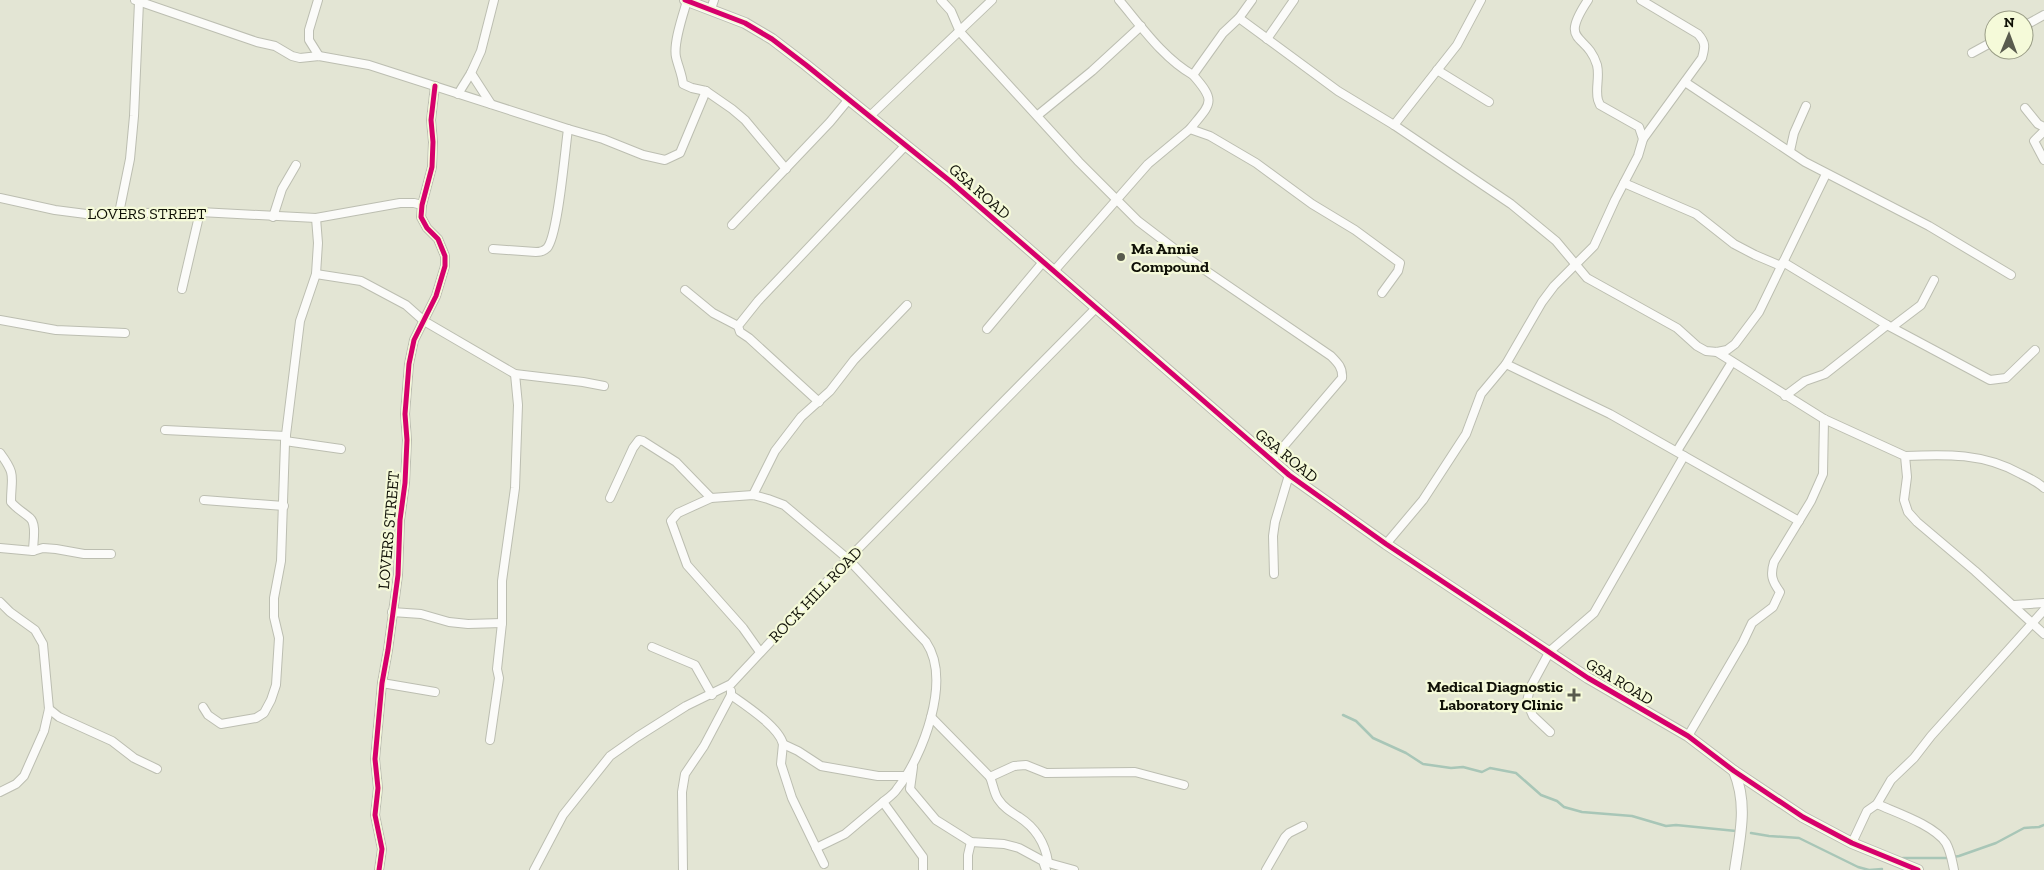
<svg xmlns="http://www.w3.org/2000/svg" width="2044" height="870" font-family="'Zilla Slab',serif">
  <style>
    .lines { fill: none; stroke-linecap: round; stroke-linejoin: round }
    .stream { stroke: #a8c6b7; stroke-width: 2.5 }
    .minor-casing { stroke: #bcbeb1; stroke-width: 10 }
    .tertiary-casing { stroke: #bcbeb1; stroke-width: 12 }
    .minor { stroke: #fbfbf9; stroke-width: 8 }
    .tertiary { stroke: #fbfbf9; stroke-width: 10 }
    .cycleway-casing { stroke: #f5fad9; stroke-width: 8 }
    .cycleway { stroke: #d6006c; stroke-width: 5 }
    .poi-dot { fill: #595b4e; stroke: #f5fad9; stroke-width: 2 }
    .labels { text-anchor: middle; stroke-width: 4.5; stroke-linejoin: round; paint-order: stroke }
    .street-label { font-size: 16px; fill: #0f1006; stroke: #f5fad9 }
    .poi-label { font-size: 16px; font-weight: bold; fill: #0f1006; stroke: #f5fad9; text-anchor: start }
  </style>
  <rect width="100%" height="100%" fill="#e3e5d4"/>
  <g class="lines">
    <g class="stream">
      <polyline points="1343,715 1356,721 1373,738 1406,753 1423,764 1451,768 1463,767 1482,772 1490,768 1516,773 1541,795 1557,801 1564,807 1582,812 1632,816 1666,826 1676,825 1736,831"/>
      <polyline points="1751,833 1769,836 1799,838 1858,867 1869,870 1882,869"/>
      <polyline points="1903,858 1948,858 1959,856 1996,843 2024,828 2039,827 2044,825"/>
    </g>
    <g class="minor-casing">
      <g id="minor">
        <path d="M135 0 257 42 275 46 292 56 300 58 319 56 369 65 568 129C565 150 558 236 547 248 544 251 540 252 536 252L493 249"/>
        <polyline points="318,0 309,30 309,40 319,56"/>
        <path d="M941 0 951 11 960 32 1079 162 1138 221 1180 253 1331 356C1338 363 1343 368 1342 378L1272 460"/>
        <path d="M1119 0C1141 26 1163 58 1193 75L1223 33 1239 18 1252 0"/>
        <path d="M1588 0C1558 45 1587 32 1597 65 1600 77 1595 89 1598 100L1600 105 1639 127 1643 139 1638 156 1615 200 1594 246 1554 286 1542 302 1506 364 1610 414 1799 521"/>
        <path d="M1641 0 1698 34C1706 43 1705 47 1702 58L1643 139"/>
        <path d="M687 1C683 15 673 43 676 57 678 66 682 74 683 84L692 88 706 91 732 109 745 120 786 169"/>
        <polyline points="711,9 714,0"/>
        <polyline points="1239,18 1338,91 1394,125 1511,204 1556,241 1587,278 1677,328 1697,346 1706,351 1717,352 1727,350 1735,344 1759,312 1826,174"/>
        <polyline points="2024,26 2044,15"/>
        <polyline points="1267,39 1294,0"/>
        <polyline points="1972,53 1994,41"/>
        <polyline points="1437,70 1489,102"/>
        <polyline points="1685,82 1805,162 1929,226 2011,275"/>
        <polyline points="458,94 471,73"/>
        <polyline points="491,104 471,73 481,51 494,0"/>
        <polyline points="2025,108 2038,124 2044,127"/>
        <polyline points="1038,115 1092,71 1141,26"/>
        <polyline points="870,116 992,0"/>
        <polyline points="1394,125 1457,45 1481,0"/>
        <polyline points="568,129 603,139 643,155 665,160 680,153 706,91"/>
        <path d="M1190 129C1211 103 1217 102 1193 75"/>
        <polyline points="2044,131 2034,141 2044,160"/>
        <polyline points="1790,151 1794,133 1806,106"/>
        <polyline points="1624,183 1696,214 1734,244 1755,255 1781,266"/>
        <polyline points="0,198 55,210 86,214 200,212 316,218 400,203 414,203 422,205"/>
        <polyline points="119,213 130,159 134,116 139,2"/>
        <polyline points="273,217 282,189 296,165"/>
        <polyline points="732,225 830,122 849,99"/>
        <polyline points="1783,262 1887,325 1990,380 2006,378 2035,350"/>
        <polyline points="1054,271 1148,164 1190,129 1210,136 1256,163 1312,204 1355,230 1400,263 1398,271 1382,293"/>
        <polyline points="316,274 361,281 406,305 424,321 515,374 583,382 604,386"/>
        <polyline points="182,289 200,212"/>
        <polyline points="685,290 713,313 738,326"/>
        <polyline points="0,320 56,330 125,333"/>
        <polyline points="1892,327 1921,305 1934,280"/>
        <polyline points="987,329 1043,262"/>
        <polyline points="1717,352 1824,419 1905,456 1907,477 1904,500 1908,512 1917,522 1975,571 2044,634"/>
        <polyline points="1785,396 1805,381 1825,374 1887,325"/>
        <polyline points="819,402 749,338 740,332 738,326 758,301 906,145"/>
        <polyline points="165,430 286,436"/>
        <polyline points="285,441 341,449"/>
        <polyline points="1677,451 1732,362"/>
        <path d="M0 453C17 476 11 476 11 502 17 509 23 512 30 518 37 524 33 542 33 551"/>
        <path d="M1905 456C1946 454 1984 453 2021 474 2029 478 2038 482 2044 488"/>
        <polyline points="753,495 775,451 801,417 830,391 854,360 907,305"/>
        <path d="M610 498 633 448 639 440 643 441 676 462 711 498 753 495 768 499 784 505 848 559 926 642C952 680 923 756 897 789 894 794 888 798 883 802L923 857V870"/>
        <polyline points="711,498 678,513 671,521 687,565 743,628 760,652"/>
        <polyline points="204,500 284,506"/>
        <polyline points="1386,544 1423,500 1466,434 1481,394 1506,364"/>
        <polyline points="0,548 33,551 43,548 56,549 84,554 111,554"/>
        <polyline points="1274,574 1273,536 1275,522 1289,475"/>
        <polyline points="0,602 10,612 35,630 43,644 49,709 44,731 24,776 16,784 0,792"/>
        <polyline points="2014,605 2044,603"/>
        <polyline points="392,612 421,614 449,622 468,624 502,623"/>
        <polyline points="652,647 695,665 712,695"/>
        <polyline points="382,683 435,692"/>
        <path d="M731 695C745 705 779 727 783 744L798 751 821 766 878 776H906"/>
        <polyline points="203,707 208,715 221,724 256,718 264,713 271,700 276,685 279,638 274,617 274,598 281,561 285,443 300,321 316,274 318,243 316,218"/>
        <polyline points="49,709 59,717 112,741 134,758 157,769"/>
        <polyline points="931,717 990,777 1014,766 1026,765 1046,773 1135,772 1184,785"/>
        <polyline points="1550,732 1533,716 1527,702 1530,688 1550,651 1594,613 1684,456"/>
        <path d="M1688 736 1743 642 1752 623 1773 607 1780 592C1772 581 1770 575 1774 562L1811 501 1823 474 1824 419"/>
        <polyline points="490,740 499,678 497,669 502,623 502,581 515,488 518,405 515,374"/>
        <polyline points="783,744 781,764 792,798 824,864"/>
        <polyline points="913,767 910,789 936,820 971,842 1004,844 1019,848 1043,861 1046,870"/>
        <path d="M990 777C993 784 994 793 998 799 1004 808 1011 812 1019 817 1036 828 1045 843 1048 862"/>
        <path d="M1877 804C1897 813 1934 825 1946 843 1951 852 1952 861 1954 870"/>
        <polyline points="1852,843 1867,811 1877,804 1891,780 1914,758 1931,736 2044,610"/>
        <polyline points="816,848 845,834 883,802"/>
        <polyline points="1045,862 1074,870"/>
        <polyline points="379,870 382,849 375,815 378,788 375,759 382,683 388,650 398,575 400,520 405,483 407,440 405,414 409,364 414,340 436,296 445,266 445,256 438,239 427,228 421,217 422,205 432,167 433,142 431,120 435,86"/>
        <polyline points="534,870 563,815 610,756 637,737 686,706 731,684 848,559 1096,308"/>
        <polyline points="683,870 682,792 685,774 704,746 731,695 731,691"/>
        <polyline points="968,870 968,855 971,842"/>
        <polyline points="1266,870 1285,837 1289,833 1303,826"/>
      </g>
    </g>
    <g class="tertiary-casing">
      <g id="tertiary">
        <polyline points="685,0 745,23 772,39 806,65 950,181 1289,475 1386,544 1588,678 1688,736 1734,771 1803,817 1852,843 1918,870"/>
        <path d="M1734 771C1748 805 1740 835 1735 870"/>
      </g>
    </g>
    <use href="#minor" class="minor"/>
    <use href="#tertiary" class="tertiary"/>
    <g class="cycleway-casing">
      <g id="cycleway">
        <polyline points="685,0 745,23 772,39 806,65 950,181 1289,475 1386,544 1588,678 1688,736 1734,771 1803,817 1852,843 1918,870"/>
        <polyline points="379,870 382,849 375,815 378,788 375,759 382,683 388,650 398,575 400,520 405,483 407,440 405,414 409,364 414,340 436,296 445,266 445,256 438,239 427,228 421,217 422,205 432,167 433,142 431,120 435,86"/>
      </g>
    </g>
    <use href="#cycleway" class="cycleway"/>
  </g>
  <g class="poi-dot">
    <circle cx="1121" cy="257" r="5"/>
    <path d="M1571.5 687.5h5v5h5v5h-5v5h-5v-5h-5v-5h5z"/>
  </g>
  <g class="labels">
    <g class="street-label">
      <text transform="translate(980 191) rotate(41)" y="6">GSA ROAD</text>
      <text x="147" y="219">LOVERS STREET</text>
      <text transform="translate(1287 455) rotate(39)" y="6">GSA ROAD</text>
      <text transform="translate(388 530) rotate(-85)" y="6">LOVERS STREET</text>
      <text transform="translate(815 594) rotate(-46)" y="6">ROCK HILL ROAD</text>
      <text transform="translate(1620 681) rotate(31)" y="6">GSA ROAD</text>
    </g>
    <g class="poi-label">
      <text x="1131" y="254">Ma Annie<tspan x="1131" dy="18">Compound</tspan></text>
      <text x="1563" y="692" text-anchor="end">Medical Diagnostic<tspan x="1563" dy="18">Laboratory Clinic</tspan></text>
    </g>
  </g>
  <g transform="translate(2009 35) rotate(1)"><circle r="24" fill="#f5fad9" stroke="#999c85"/>
  <path d="M0-4L9 19L0 12L-9 19Z" fill="#595b4e"/>
  <text y="-8" font-size="14" font-weight="bold" text-anchor="middle" fill="#0f1006">N</text>
  </g>
</svg>
